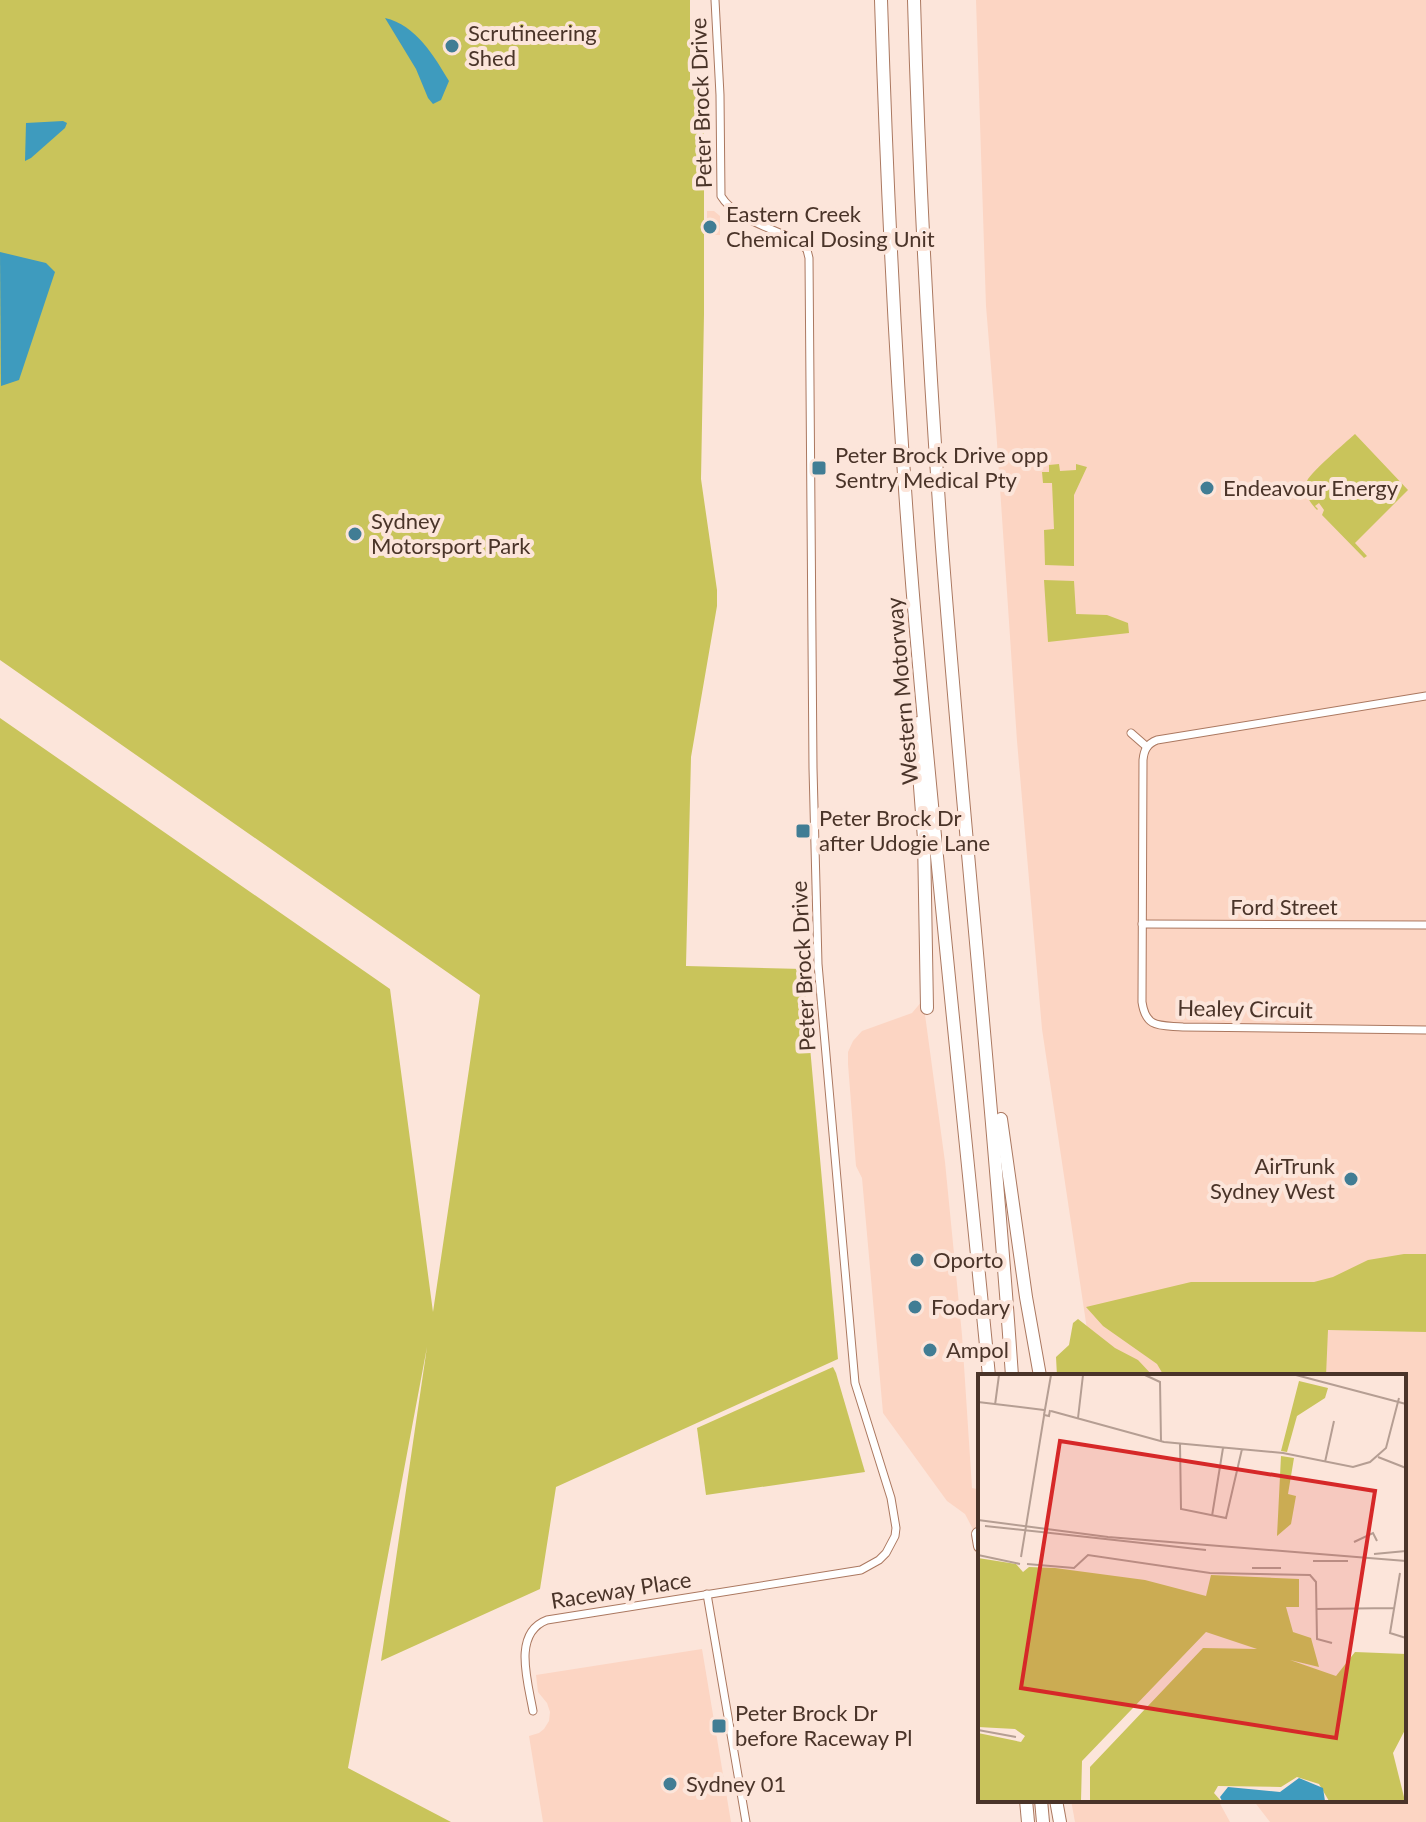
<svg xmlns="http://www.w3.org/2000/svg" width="1426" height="1822" font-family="Lato,sans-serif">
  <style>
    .built { fill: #fcd5c3 }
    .green { fill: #c9c45b }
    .water { fill: #3e9bbe }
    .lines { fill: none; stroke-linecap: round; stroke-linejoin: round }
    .minor-casing { stroke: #ab7860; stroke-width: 9 }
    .motorway-casing { stroke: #ab7860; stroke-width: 14 }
    .minor { stroke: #fff; stroke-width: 7 }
    .motorway { stroke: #fff; stroke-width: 12 }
    .poi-dot { fill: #417d94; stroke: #fce5da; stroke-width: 3 }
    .labels { text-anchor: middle; stroke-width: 8; stroke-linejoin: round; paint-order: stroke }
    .poi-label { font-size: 22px; fill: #4a3429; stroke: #fce5da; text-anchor: start }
    .street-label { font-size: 22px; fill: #4a3429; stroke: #fce5da }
    .inset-road { fill: none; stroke: #b59e93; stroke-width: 2 }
    .view { fill: #d62828; fill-opacity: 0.15; stroke: #d62828; stroke-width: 4 }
    .inset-edge { fill: none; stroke: #4a3429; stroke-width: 4 }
  </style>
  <rect width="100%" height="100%" fill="#fce5da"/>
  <g class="built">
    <polygon points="976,0 1426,0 1426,1822 1270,1822 1253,1800 1404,1800 1404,1376 1094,1376 1042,1029 1017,741 996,428 986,306"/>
    <polygon points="707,211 714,211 720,216 720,235 707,235"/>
    <polygon points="923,1000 945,1162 962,1335 972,1488 977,1489 980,1535 976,1535 965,1514 947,1501 883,1413 862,1178 856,1166 848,1064 848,1052 853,1041 862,1031 912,1013"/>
    <polygon points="702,1649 731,1822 543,1822 529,1736 539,1733 544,1729 549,1721 550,1712 547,1703 538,1692 536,1675"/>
    <polygon points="1071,1800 1218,1800 1230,1822 1075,1822"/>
  </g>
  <g class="green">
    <polygon points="0,0 690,0 690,86 704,86 704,314 701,479 717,590 717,606 691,757 686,966 803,969 838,1359 556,1487 540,1589 381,1661 427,1347 348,1768 451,1822 0,1822 0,718 390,989 433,1312 480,995 0,660"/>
    <path d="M1355 434 1408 490 1355 543 1367 556 1364 558 1322 515 1324 510 1319 503 1315 506 1318 509 1317 510C1310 502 1302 493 1307 481 1311 472 1346 442 1355 434Z"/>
    <polygon points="1059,464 1060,471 1076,470 1076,464 1087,467 1074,495 1074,566 1045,565 1044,530 1054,529 1052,483 1043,483 1042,472 1049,472 1049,465"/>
    <polygon points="1044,580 1074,581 1076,614 1107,615 1128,623 1129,633 1048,642"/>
    <polygon points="1404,1254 1426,1254 1426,1332 1328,1330 1326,1376 1164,1376 1157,1364 1103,1326 1086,1307 1191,1282 1314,1282 1333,1277 1368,1260"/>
    <polygon points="1078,1319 1115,1348 1138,1360 1153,1376 1057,1376 1056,1357 1069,1345 1073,1323"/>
    <polygon points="833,1367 836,1373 865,1472 706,1495 697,1428"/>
  </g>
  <g class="water">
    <path d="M385 18C416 25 434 56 449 81L441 100 433 104 428 98 416 69Z"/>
    <polygon points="63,121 67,123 65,128 31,158 25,161 26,123"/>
    <polygon points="0,252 46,263 55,272 19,380 1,386"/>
  </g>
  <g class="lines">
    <g class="minor-casing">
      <g id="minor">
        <path d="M1426 696 1157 740C1147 744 1144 750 1143 760L1142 1002C1146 1029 1160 1025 1183 1027L1426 1030"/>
        <polyline points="1131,733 1147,747"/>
        <polyline points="1142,924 1426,925"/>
        <polyline points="707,1594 746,1822"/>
        <path d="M533 1711C528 1682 512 1633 547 1620L861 1570 879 1560 886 1553 895 1536 896 1528 891 1498 855 1383 818 964 813 768 809 258 807 250 802 244C778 229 736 221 721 196L720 95 715 0"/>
      </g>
    </g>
    <g class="motorway-casing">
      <g id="motorway">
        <path d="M881 0C888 222 899 444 919 665 940 902 966 1139 989 1376"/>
        <path d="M914 0C919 183 929 365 942 547 963 824 993 1099 1012 1376"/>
        <polyline points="918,723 917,747 924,839 927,1008"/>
        <polyline points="1001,1119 1026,1297 1040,1376"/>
        <polyline points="978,1534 980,1546"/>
        <polyline points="1026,1800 1028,1822"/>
        <polyline points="1041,1800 1043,1822"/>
        <polyline points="1056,1800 1060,1822"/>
      </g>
    </g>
    <use href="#minor" class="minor"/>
    <use href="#motorway" class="motorway"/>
  </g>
  <g class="poi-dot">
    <circle cx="452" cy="46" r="8"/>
    <circle cx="710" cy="227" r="8"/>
    <rect x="811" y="460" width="16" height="16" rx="4"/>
    <circle cx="1207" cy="488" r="8"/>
    <circle cx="355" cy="534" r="8"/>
    <rect x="795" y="823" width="16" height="16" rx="4"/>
    <circle cx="1351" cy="1179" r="8"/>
    <circle cx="917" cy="1260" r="8"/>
    <circle cx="915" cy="1307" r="8"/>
    <circle cx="930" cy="1350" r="8"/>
    <rect x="711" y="1718" width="16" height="16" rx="4"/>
    <circle cx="670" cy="1784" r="8"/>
  </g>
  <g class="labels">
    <g class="poi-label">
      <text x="468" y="41">Scrutineering<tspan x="468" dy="25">Shed</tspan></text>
      <text x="726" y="222">Eastern Creek<tspan x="726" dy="25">Chemical Dosing Unit</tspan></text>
      <text x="835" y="463">Peter Brock Drive opp<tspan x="835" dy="25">Sentry Medical Pty</tspan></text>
      <text x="1223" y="496">Endeavour Energy</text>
      <text x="371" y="529">Sydney<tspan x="371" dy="25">Motorsport Park</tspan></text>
      <text x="819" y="826">Peter Brock Dr<tspan x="819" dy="25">after Udogie Lane</tspan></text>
      <text x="1335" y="1174" text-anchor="end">AirTrunk<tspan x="1335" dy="25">Sydney West</tspan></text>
      <text x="933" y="1268">Oporto</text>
      <text x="931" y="1315">Foodary</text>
      <text x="946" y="1358">Ampol</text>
      <text x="735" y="1721">Peter Brock Dr<tspan x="735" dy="25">before Raceway Pl</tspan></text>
      <text x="686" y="1792">Sydney 01</text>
    </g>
    <g class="street-label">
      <text transform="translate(701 103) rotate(-92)" y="8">Peter Brock Drive</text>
      <text transform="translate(902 691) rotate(-95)" y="8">Western Motorway</text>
      <text x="1284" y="915">Ford Street</text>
      <text transform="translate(803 966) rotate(-93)" y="8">Peter Brock Drive</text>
      <text transform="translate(1245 1009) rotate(1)" y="8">Healey Circuit</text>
      <text transform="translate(621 1590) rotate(-9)" y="8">Raceway Place</text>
    </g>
  </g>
  <g transform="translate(978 1374)">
    <rect width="428" height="428" fill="#fce5da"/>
    <path d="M321 7 350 14 347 24 319 42 309 78 303 77ZM303 82 316 84 310 120 318 122 313 150 299 162ZM0 184 38 190 45 198 51 193 77 194 167 206 228 222 233 201 321 205V233H308L315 258 333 264 341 293 312 286 358 302 377 278 428 280V354L415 379 427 427H351L341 410 319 403 303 413 240 412 236 419 243 427H112V393L225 274 279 275 228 258 104 387 103 427H0V359L43 368 47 362 37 355 0 353Z" fill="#c9c45b"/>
    <path d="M321 404 345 414 347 427H244L242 423 250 413 302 418Z" fill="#3e9bbe"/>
    <path class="inset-road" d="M167 1 182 8 183 67M318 1 428 30M0 28 66 36M17 31 21 1M72 36 71 42 66 41 73 1M73 37 186 68 305 79 375 93 392 88 408 74 421 24M100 44 105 1M202 70 203 135 248 144 264 75M400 83 428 94M347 88 356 47M234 142 245 74M0 146 130 163 428 187M7 152 228 176M376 168 395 159 399 167M396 180 428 177M0 181 42 190M43 183 66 42M335 187H370M49 190 96 194 110 181 232 199 332 201 338 208 339 265 354 269M274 194H303M422 199 412 259 428 264M338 235 416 234M0 356 38 363"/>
    <path class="view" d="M82 67 397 117 358 364 43 314Z"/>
    <rect width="428" height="428" class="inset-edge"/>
  </g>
</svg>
